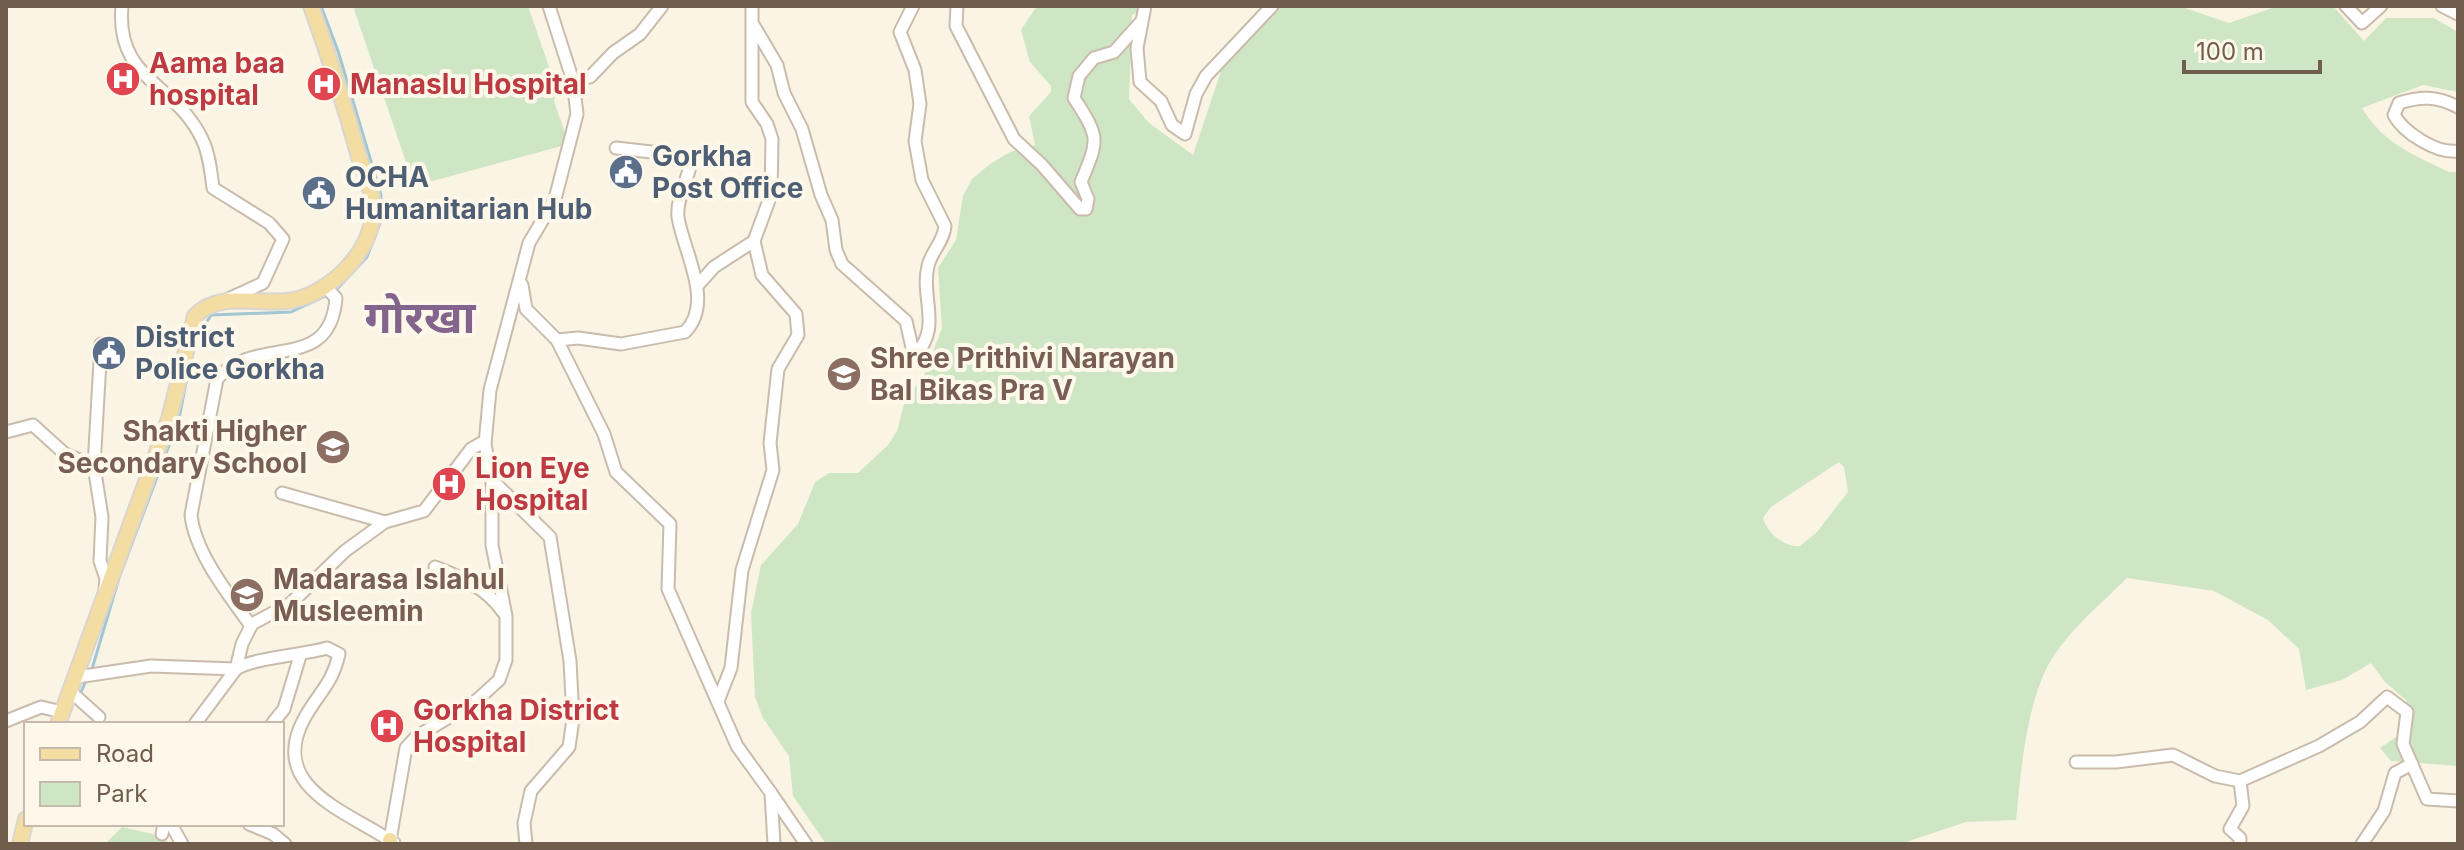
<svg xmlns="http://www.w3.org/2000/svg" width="2464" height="850" font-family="Inter,'Noto Sans Devanagari',sans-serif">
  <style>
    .green { fill: #cfe6c4; fill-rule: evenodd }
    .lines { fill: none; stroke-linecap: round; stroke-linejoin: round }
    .stream { stroke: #a2c6d2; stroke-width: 3 }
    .minor-casing { stroke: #cabcac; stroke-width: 15 }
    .major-casing { stroke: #dad5d0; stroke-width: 18 }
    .minor { stroke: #fff; stroke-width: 11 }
    .major { stroke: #f3dda2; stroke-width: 14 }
    .labels { text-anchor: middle; stroke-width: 8; stroke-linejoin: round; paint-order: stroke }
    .health-label { font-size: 28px; font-weight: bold; fill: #be3a42; stroke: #fdf8ea; text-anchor: start }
    .service-label { font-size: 28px; font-weight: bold; fill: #4e5e75; stroke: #fdf8ea; text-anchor: start }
    .education-label { font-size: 28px; font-weight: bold; fill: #785e54; stroke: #fdf8ea; text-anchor: start }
    .town-label { font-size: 44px; font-weight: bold; fill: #83648c; stroke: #fdf8ea }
  </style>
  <rect width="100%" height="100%" fill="#faf4e4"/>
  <g class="green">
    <polygon points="353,6 528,6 557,90 554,101 569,144 414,186"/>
    <path d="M1037 6H1152L1132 15 1129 99 1149 123 1193 155 1225 59 1277 6H2179L2229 23 2278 6H2333L2364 41 2386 18H2434L2458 32V92L2423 85 2362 108C2384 144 2412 154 2449 172H2458V766L2391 761 2380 748 2406 730 2407 701 2385 682 2371 663 2342 680 2306 690 2299 649 2268 620 2214 591 2127 578C2097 608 2056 640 2041 681 2024 725 2021 774 2016 820L1966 822 1900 844H826L793 796 789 756 763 718 755 697 751 613 761 565 798 524 815 482 829 473H858L888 445 897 431 906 397 923 378 942 328 938 268 956 240 963 196 972 179 990 164 1010 152 1035 145 1029 116 1051 92V86L1030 62 1021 30ZM1839 462 1844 467 1848 492 1817 532 1800 546C1785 548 1767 533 1763 518L1771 507Z"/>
    <polygon points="122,827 153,834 172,844 105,844"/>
  </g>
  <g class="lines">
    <g class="stream">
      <polyline points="321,6 338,51 381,195 380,223 367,257 338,288"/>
      <polyline points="196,340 211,315 291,312 330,294"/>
      <polyline points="92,669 119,578 179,419 190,362"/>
      <polyline points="81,692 86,681"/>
    </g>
    <g class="minor-casing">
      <g id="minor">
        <path d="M122 6C115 80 175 82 202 139 209 153 211 172 213 188L269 223 283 239 263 283 226 300"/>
        <path d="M957 6 956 26 1014 139 1042 165 1080 209H1086L1088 199 1081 182C1099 139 1100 138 1074 98L1079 76 1094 58 1114 52 1140 23"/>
        <polyline points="1145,6 1137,48 1140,82 1161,101 1172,125 1185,134 1196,94 1206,76 1272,6"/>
        <polyline points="2346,6 2362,23 2381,6"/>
        <polyline points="2442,6 2458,14"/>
        <path d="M754 26 777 65 784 93 802 129 821 195 832 220 836 250 842 264 906 321 914 356C943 328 920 298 928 266 931 252 944 241 945 226L922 180 915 141 920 104 915 70 900 32 913 6"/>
        <polyline points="573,81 590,77 613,53 640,34 662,6"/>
        <path d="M2458 107C2437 96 2421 96 2399 103L2394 115C2404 133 2437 154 2458 151"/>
        <polyline points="522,285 526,309 557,340 604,434 616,472 670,524 668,589 737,746 771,793 774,844"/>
        <polyline points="697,286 714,267 754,241 771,195 772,139 767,124 752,102 752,6"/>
        <path d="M557 340 578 338 621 344 685 332C715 302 683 251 678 217 676 202 686 182 690 167L669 154 616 148"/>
        <polyline points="6,432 33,425 65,454 94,466 102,517 100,561 106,579 105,589"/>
        <polyline points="94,466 101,344"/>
        <polyline points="492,480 550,537 570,661 573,719 569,747 531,791 524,823 526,844"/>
        <polyline points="282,493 385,522"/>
        <path d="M435 567C461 577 487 588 503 612"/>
        <path d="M251 626C229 595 195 553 191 515L217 379C256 333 330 375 336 298L325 286"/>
        <path d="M77 677 151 666 236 669C253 658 303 655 327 648L339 654C332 685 318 693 304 719 267 788 349 812 394 843"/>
        <polyline points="71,692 99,717"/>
        <polyline points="718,701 731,668 742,570 773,470 770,443 778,369 798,335 796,314 762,275 754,241"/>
        <polyline points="6,721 41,707 62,712"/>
        <polyline points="195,724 236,669 242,644 252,624 291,603 345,551 385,522 424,511 471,449 485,441"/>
        <polyline points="272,724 284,709 300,656"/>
        <polyline points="2076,762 2116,762 2173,755 2215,776 2240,781 2319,746 2360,722 2387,697 2407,712 2403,744 2427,799 2458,801"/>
        <polyline points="2240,781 2243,806 2230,829 2240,838 2240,844"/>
        <polyline points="771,793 806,844"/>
        <polyline points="171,824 182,844"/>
        <polyline points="249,824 273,834 285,844"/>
        <polyline points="162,834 164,824"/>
        <polyline points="390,840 406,748 416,737 477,700 499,680 506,660 506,616 492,545 492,480 485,444 490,390 529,243 555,199 577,114 573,81 549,6"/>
        <polyline points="2362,844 2384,811 2395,773 2412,764"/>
      </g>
    </g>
    <g class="major-casing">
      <g id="major">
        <path d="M58 724 169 419 195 316C221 289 261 307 294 300 332 292 373 250 373 210 374 193 364 173 359 157 345 106 329 56 311 6"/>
        <polyline points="20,844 26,819"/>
        <polyline points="390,844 390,840"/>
      </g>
    </g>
    <use href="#minor" class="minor"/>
    <use href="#major" class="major"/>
  </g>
  <defs>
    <g id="hospital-disc" transform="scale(1.8)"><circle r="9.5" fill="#e0444e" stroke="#fdf8ea"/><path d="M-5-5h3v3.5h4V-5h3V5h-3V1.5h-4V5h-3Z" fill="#fff"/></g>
    <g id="civic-disc" transform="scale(1.8)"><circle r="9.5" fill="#5c6f8a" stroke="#fdf8ea"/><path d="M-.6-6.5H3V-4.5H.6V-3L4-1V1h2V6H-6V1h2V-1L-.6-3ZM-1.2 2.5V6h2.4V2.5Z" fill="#fff"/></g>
    <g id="school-disc" transform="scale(1.8)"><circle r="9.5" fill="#8d6e63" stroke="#fdf8ea"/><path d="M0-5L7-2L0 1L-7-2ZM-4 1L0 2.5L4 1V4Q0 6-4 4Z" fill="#fff"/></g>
  </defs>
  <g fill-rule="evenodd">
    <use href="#hospital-disc" x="123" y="79"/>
    <use href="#hospital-disc" x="324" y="84"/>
    <use href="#civic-disc" x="626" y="172"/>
    <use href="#civic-disc" x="319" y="193"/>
    <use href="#civic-disc" x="109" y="353"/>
    <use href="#school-disc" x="844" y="374"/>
    <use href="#school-disc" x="333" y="447"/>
    <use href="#hospital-disc" x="449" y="484"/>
    <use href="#school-disc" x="247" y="595"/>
    <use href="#hospital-disc" x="387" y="726"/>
  </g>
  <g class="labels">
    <g class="health-label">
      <text x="149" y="73">Aama baa<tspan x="149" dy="32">hospital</tspan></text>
      <text x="350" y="94">Manaslu Hospital</text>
      <text x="475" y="478">Lion Eye<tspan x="475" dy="32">Hospital</tspan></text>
      <text x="413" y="720">Gorkha District<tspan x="413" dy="32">Hospital</tspan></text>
    </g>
    <g class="service-label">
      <text x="652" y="166">Gorkha<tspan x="652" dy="32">Post Office</tspan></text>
      <text x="345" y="187">OCHA<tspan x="345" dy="32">Humanitarian Hub</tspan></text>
      <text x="135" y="347">District<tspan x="135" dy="32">Police Gorkha</tspan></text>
    </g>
    <g class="education-label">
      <text x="870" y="368">Shree Prithivi Narayan<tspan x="870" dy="32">Bal Bikas Pra V</tspan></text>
      <text x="307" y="441" text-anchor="end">Shakti Higher<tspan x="307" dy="32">Secondary School</tspan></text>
      <text x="273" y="589">Madarasa Islahul<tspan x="273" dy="32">Musleemin</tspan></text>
    </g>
    <g class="town-label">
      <text x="420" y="333">गोरखा</text>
    </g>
  </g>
  <rect width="2464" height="850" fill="none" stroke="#705d4c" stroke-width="16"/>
  <rect x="24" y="722" width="260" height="104" fill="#fdf8ea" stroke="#c5baab" stroke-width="2"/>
  <rect x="40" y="748" width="40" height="12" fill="#f3dda2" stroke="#c5baab" stroke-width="2"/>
  <text x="96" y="762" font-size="24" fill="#705d4c">Road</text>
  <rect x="40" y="782" width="40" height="24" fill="#cfe6c4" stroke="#c5baab" stroke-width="2"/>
  <text x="96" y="802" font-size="24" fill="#705d4c">Park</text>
  <path d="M2184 60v12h136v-12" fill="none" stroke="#705d4c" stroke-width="4"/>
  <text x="2196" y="60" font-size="24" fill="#705d4c" stroke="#fdf8ea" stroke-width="6" paint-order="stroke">100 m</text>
</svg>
